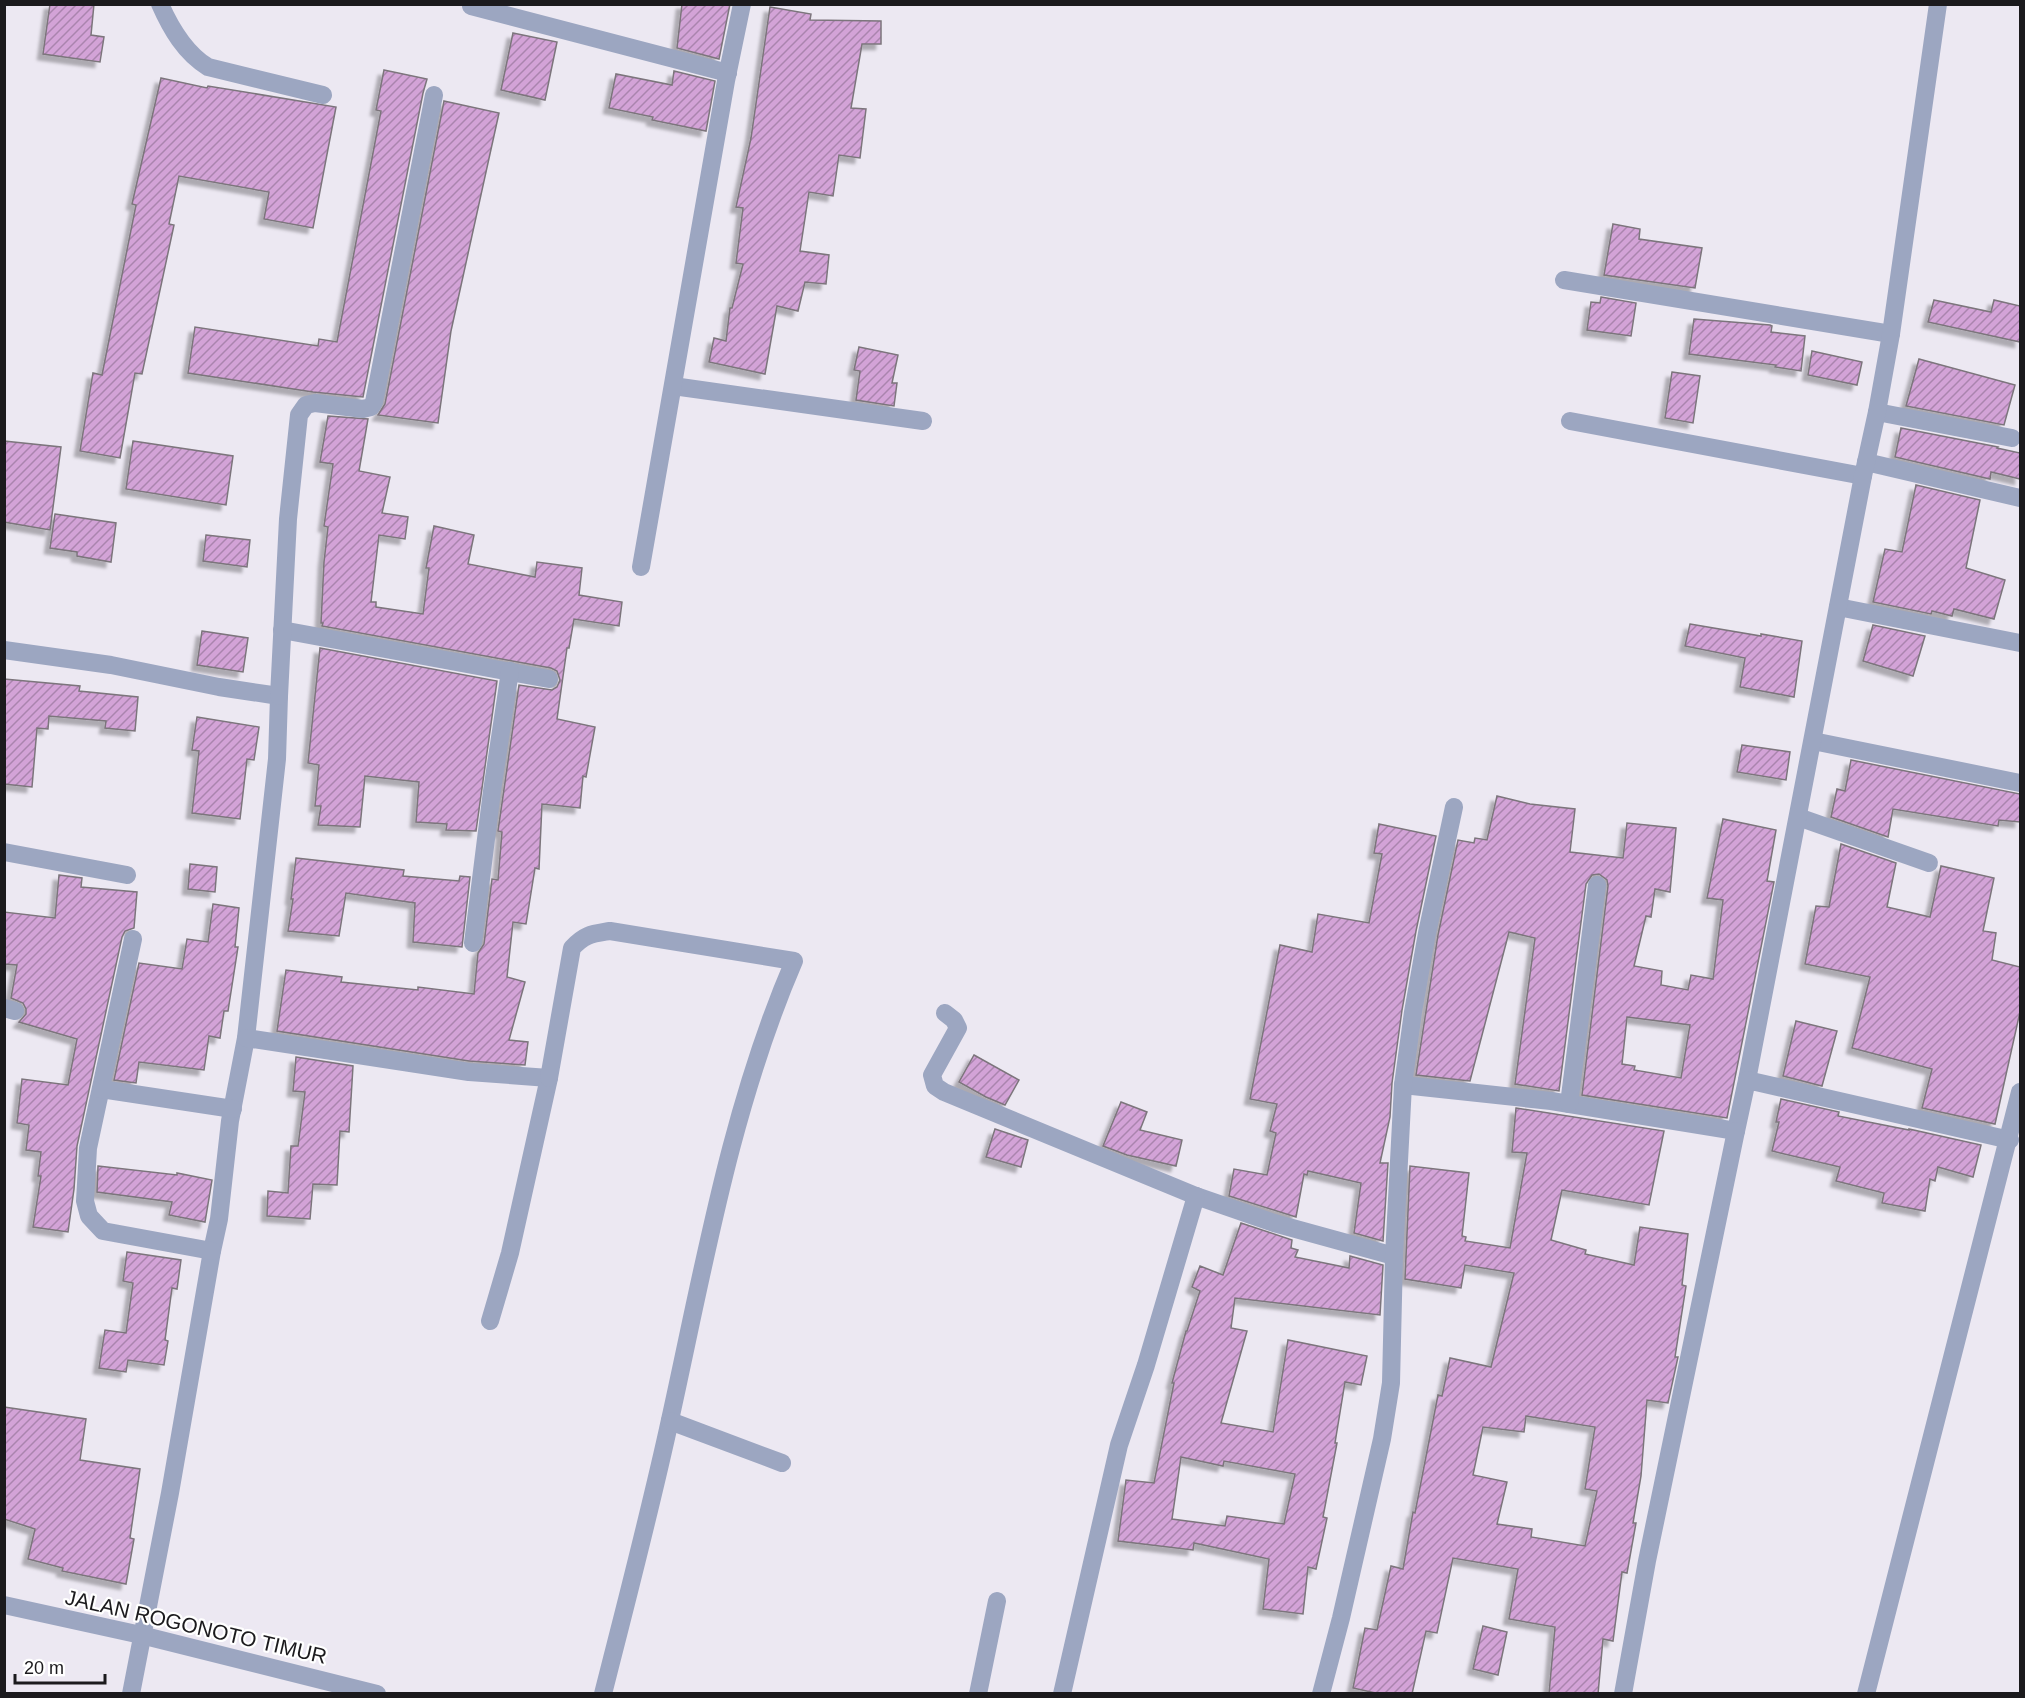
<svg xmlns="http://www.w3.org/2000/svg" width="2025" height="1698" font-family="Helvetica,sans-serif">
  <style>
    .building { fill: url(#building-hatch); stroke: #7c757c; stroke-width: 1.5; fill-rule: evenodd; filter: url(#shadow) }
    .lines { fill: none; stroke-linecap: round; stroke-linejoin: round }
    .minor { stroke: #9ca6c1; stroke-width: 18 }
    .labels { text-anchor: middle; stroke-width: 4.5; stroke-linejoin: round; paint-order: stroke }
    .street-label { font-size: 21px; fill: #1b1a1d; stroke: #fff }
  </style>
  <defs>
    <pattern id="building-hatch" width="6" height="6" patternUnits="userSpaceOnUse" patternTransform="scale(1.5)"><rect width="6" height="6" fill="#d3a3d7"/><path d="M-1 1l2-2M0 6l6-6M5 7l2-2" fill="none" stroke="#aa84ae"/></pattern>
    <filter id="shadow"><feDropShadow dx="-5.5" dy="5.5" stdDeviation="1.5" flood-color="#0004"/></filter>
  </defs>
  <rect width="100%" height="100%" fill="#ece8f2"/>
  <g class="building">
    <polygon points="50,4 94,4 91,35 104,37 100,62 43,54"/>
    <polygon points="682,4 730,4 719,59 677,48"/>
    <polygon points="770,7 811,14 810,20 881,21 881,44 862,44 851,108 866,109 860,158 839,155 833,196 809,192 800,251 829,255 826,284 805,282 798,311 777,306 765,374 709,362 714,338 726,341 730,308 732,308 743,264 736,263 743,208 736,207 751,138"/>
    <polygon points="513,33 557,42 545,100 501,90"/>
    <polygon points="384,70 427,79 423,93 363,397 313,392 188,373 195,327 318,346 319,339 337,342 381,111 376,110"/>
    <polygon points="674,71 715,81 706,131 652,120 653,117 609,108 616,74 672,85"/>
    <polygon points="161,78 207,88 208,86 336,107 313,228 264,219 269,192 179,176 169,224 174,225 142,374 135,373 120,458 80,451 93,373 102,375 136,205 132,204"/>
    <polygon points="444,101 499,113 451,331 438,423 378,415 385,404"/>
    <polygon points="1613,224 1640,229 1639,239 1702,248 1695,288 1604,275"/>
    <polygon points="1601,297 1636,303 1631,336 1587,330 1591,302 1600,303"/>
    <polygon points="1934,300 1991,312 1994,300 2020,306 2020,342 1928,322"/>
    <polygon points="1694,319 1770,325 1772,326 1771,332 1805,336 1801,371 1775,367 1776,365 1689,354"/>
    <polygon points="859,347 898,355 892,383 897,383 894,406 856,400 860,371 854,370"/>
    <polygon points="1812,351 1862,362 1857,385 1808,375"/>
    <polygon points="1919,359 2015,385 2004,425 1906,406"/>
    <polygon points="1672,372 1700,376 1693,423 1665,418"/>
    <polygon points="328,416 368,419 359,471 390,477 382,513 408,517 405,539 379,535 371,602 376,602 376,607 423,614 429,568 426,568 434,526 474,535 468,564 535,577 537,562 582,568 579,595 622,602 619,626 574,619 569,648 567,648 557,719 595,727 586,777 583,776 580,808 542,804 539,869 535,868 526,924 513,922 507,977 525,982 509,1040 528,1042 525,1065 469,1061 277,1031 286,970 342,977 341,982 418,990 418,987 474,994 478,953 484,944 492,879 498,880 502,832 498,831 519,685 552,690 557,687 560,680 557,671 551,668 322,626 323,623 321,623 324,562 328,527 324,526 333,464 320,462"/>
    <polygon points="1901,428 1998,447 1997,448 2020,453 2020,479 1991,472 1990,479 1895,457"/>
    <polygon points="4,441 61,447 50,530 4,522"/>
    <polygon points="133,441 233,456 226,505 126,489"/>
    <polygon points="1916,485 1980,500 1966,568 2005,580 1994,619 1954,609 1952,616 1932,611 1931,614 1873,602 1885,549 1902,552"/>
    <polygon points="55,514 116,523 111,562 77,556 77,552 50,548"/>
    <polygon points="206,535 250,540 247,567 203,561"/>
    <polygon points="1690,624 1761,636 1761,634 1802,641 1794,697 1740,687 1745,658 1685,646"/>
    <polygon points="1873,625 1925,636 1913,676 1863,661"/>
    <polygon points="202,631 248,638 243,672 197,665"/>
    <polygon points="320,648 497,681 476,831 446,830 447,824 416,822 419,782 365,776 360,827 318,825 321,806 315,806 319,765 308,763"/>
    <polygon points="4,679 80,686 79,691 138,697 135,731 105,728 106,721 49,716 48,729 37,728 32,787 4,784"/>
    <polygon points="197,717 259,727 254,760 247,759 240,819 192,813 199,751 192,750"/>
    <polygon points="1742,745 1790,752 1786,780 1737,772"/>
    <polygon points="1851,760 2020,794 2020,822 1999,820 1998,826 1893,809 1888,837 1831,817 1837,789 1845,791"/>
    <path d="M1497 796 1530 804 1575 809 1570 852 1623 858 1627 823 1676 828 1670 892 1655 889 1651 917 1646 916 1634 966 1662 971 1661 985 1688 990 1691 975 1713 979 1723 900 1707 898 1723 819 1776 830 1767 881 1774 882 1727 1118 1582 1095 1608 886 1607 880 1599 874 1592 875 1586 884 1559 1091 1515 1084 1535 938 1509 932 1470 1081 1416 1075 1438 935 1458 840 1474 843 1475 838 1487 840ZM1627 1017 1690 1025 1681 1078 1634 1070 1635 1066 1622 1064Z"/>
    <polygon points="1379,824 1436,836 1416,931 1402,1010 1392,1083 1390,1117 1380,1163 1388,1163 1383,1241 1354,1233 1361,1183 1308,1171 1307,1175 1304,1174 1296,1217 1229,1196 1234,1169 1267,1175 1276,1133 1270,1131 1277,1104 1250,1099 1280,945 1312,952 1318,914 1369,923 1382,854 1374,853"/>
    <polygon points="1841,844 1896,863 1887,907 1930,917 1941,866 1994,878 1983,931 1996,933 1992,960 2020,967 2020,1012 1995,1124 1922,1108 1932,1069 1852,1048 1870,977 1805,964 1816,906 1829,907"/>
    <polygon points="296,858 404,870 403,876 459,881 460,876 470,877 462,947 413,942 415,903 346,893 339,936 288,931 293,899 291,899"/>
    <polygon points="190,864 217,867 215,892 188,889"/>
    <polygon points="59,875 82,878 81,887 137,892 134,928 125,931 122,937 77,1146 74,1189 68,1232 33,1227 41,1176 38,1176 41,1152 26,1150 29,1125 17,1123 22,1079 68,1085 77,1039 19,1022 26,1014 26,1009 23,1003 11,998 17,965 4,964 4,912 55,918"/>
    <polygon points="213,904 239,908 235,947 238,947 228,1011 224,1011 220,1038 209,1036 204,1070 139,1062 136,1083 114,1080 139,963 182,969 187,939 208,942"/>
    <polygon points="1796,1021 1837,1031 1822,1086 1783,1076"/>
    <polygon points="974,1055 1019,1080 1005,1105 986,1097 959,1082"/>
    <polygon points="296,1057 353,1066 349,1132 340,1131 337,1185 313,1184 310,1219 267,1216 268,1191 288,1193 291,1146 298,1146 305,1092 293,1091"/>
    <polygon points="1781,1099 1839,1112 1838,1116 1909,1130 1909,1129 1981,1145 1973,1177 1938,1167 1935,1181 1930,1179 1925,1211 1882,1203 1884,1193 1836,1181 1840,1167 1772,1151 1779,1122 1776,1122"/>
    <polygon points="1121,1102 1147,1112 1140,1130 1182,1140 1176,1166 1127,1155 1103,1146"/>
    <path d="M1516 1108 1664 1131 1649 1205 1562 1190 1551 1240 1586 1250 1585 1254 1634 1265 1640 1227 1688 1234 1682 1285 1686 1286 1675 1357H1678L1668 1403 1647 1400 1641 1476 1633 1523H1636L1627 1573 1622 1572 1613 1641 1603 1639 1598 1694H1549L1555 1627 1509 1619 1518 1569 1453 1558 1437 1633 1426 1631 1412 1694H1380L1353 1688 1365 1628 1377 1630 1391 1566 1403 1569 1413 1512 1415 1513 1438 1395 1442 1396 1450 1358 1491 1367 1514 1273 1465 1265 1461 1288 1405 1279 1410 1166 1469 1173 1462 1236 1466 1237 1465 1241 1510 1248 1527 1153 1512 1152ZM1526 1416 1595 1427 1585 1489 1597 1491 1585 1546 1531 1537 1532 1529 1497 1524 1507 1482 1473 1475 1483 1427 1524 1432Z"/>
    <polygon points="995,1129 1028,1140 1021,1167 986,1157"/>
    <polygon points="98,1166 177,1175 177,1173 212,1180 205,1222 169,1215 172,1202 97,1192"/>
    <path d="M1241 1223 1292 1240 1291 1248 1298 1250 1295 1257 1349 1268 1350 1256 1383 1265 1380 1315 1235 1298 1231 1328 1247 1331 1221 1423 1273 1432 1288 1340 1367 1356 1361 1385 1345 1382 1335 1443H1337L1323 1517 1327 1518 1316 1569 1308 1567 1303 1614 1263 1609 1269 1559 1194 1543 1193 1550 1118 1541 1126 1480 1154 1483 1174 1383H1172L1186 1331H1187L1200 1291 1192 1287 1200 1266 1223 1275ZM1181 1457 1223 1466 1224 1461 1295 1474 1284 1524 1227 1516 1225 1526 1172 1519Z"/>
    <polygon points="127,1252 181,1260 177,1289 172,1288 165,1340 168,1341 164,1365 128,1360 126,1372 99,1368 105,1330 126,1333 133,1283 123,1281"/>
    <polygon points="4,1407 86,1419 80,1460 140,1469 130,1538 134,1539 126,1584 62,1571 63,1568 28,1559 35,1529 4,1519"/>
    <polygon points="1483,1626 1507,1632 1498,1675 1473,1669"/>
  </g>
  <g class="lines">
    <g class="minor">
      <path d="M160 4C171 29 185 53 208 67L323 95"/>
      <polyline points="471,6 728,73"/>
      <polyline points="1564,280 1891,334"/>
      <polyline points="673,386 923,421"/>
      <polyline points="1877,412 2012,438"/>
      <polyline points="1570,421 1863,476"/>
      <polyline points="1866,462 2020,498"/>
      <polyline points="641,567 726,81 742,4"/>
      <polyline points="1838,607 2020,643"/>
      <polyline points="282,630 549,679"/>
      <polyline points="4,650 111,665 219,687 279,696 277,759 246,1038 230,1121 219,1219 212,1251 170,1493 131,1694"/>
      <polyline points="279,696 288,519 299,415 306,405 315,403 363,409 371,407 374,402 434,95"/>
      <polyline points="1813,741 2020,783"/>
      <polyline points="1798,817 1929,863"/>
      <polyline points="4,852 127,875"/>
      <polyline points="133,939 88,1148 85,1201 89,1216 103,1231 212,1251"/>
      <polyline points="473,943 492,791 510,671"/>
      <polyline points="4,1008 15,1011"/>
      <polyline points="945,1013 954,1020 958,1028 932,1075 935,1086 944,1092 1196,1196 1274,1223 1394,1256"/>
      <polyline points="246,1038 469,1072 549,1078 510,1253 490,1321"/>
      <path d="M549 1078 572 948C585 934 592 934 610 931L794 961C731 1107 704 1266 670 1420 650 1512 626 1603 603 1694"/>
      <polyline points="1747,1080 1863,476 1877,412 1891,334 1938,4"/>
      <polyline points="1403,1085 1551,1101 1736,1131 1747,1080 2010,1140"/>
      <polyline points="101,1089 233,1109"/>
      <polyline points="1569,1104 1597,885"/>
      <polyline points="670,1421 782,1463"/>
      <polyline points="4,1605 141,1635 377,1694"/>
      <polyline points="978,1694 997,1601"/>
      <polyline points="1062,1694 1119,1445 1146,1365 1196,1196"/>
      <polyline points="1321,1694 1341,1618 1382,1439 1391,1383 1394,1256 1403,1085 1413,1012 1427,933 1454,807"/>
      <polyline points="1623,1694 1647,1561 1736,1131"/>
      <polyline points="1866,1694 2020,1092"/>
    </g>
  </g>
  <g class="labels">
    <g class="street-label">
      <text transform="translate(196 1627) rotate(13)" y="7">JALAN ROGONOTO TIMUR</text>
    </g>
  </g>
  <rect width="2025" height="1698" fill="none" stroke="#1b1a1d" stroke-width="12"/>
  <path d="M15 1674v9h90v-9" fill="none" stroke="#1b1a1d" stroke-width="3"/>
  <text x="24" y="1674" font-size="18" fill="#1b1a1d" stroke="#ffffff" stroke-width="4.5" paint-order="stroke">20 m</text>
</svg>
